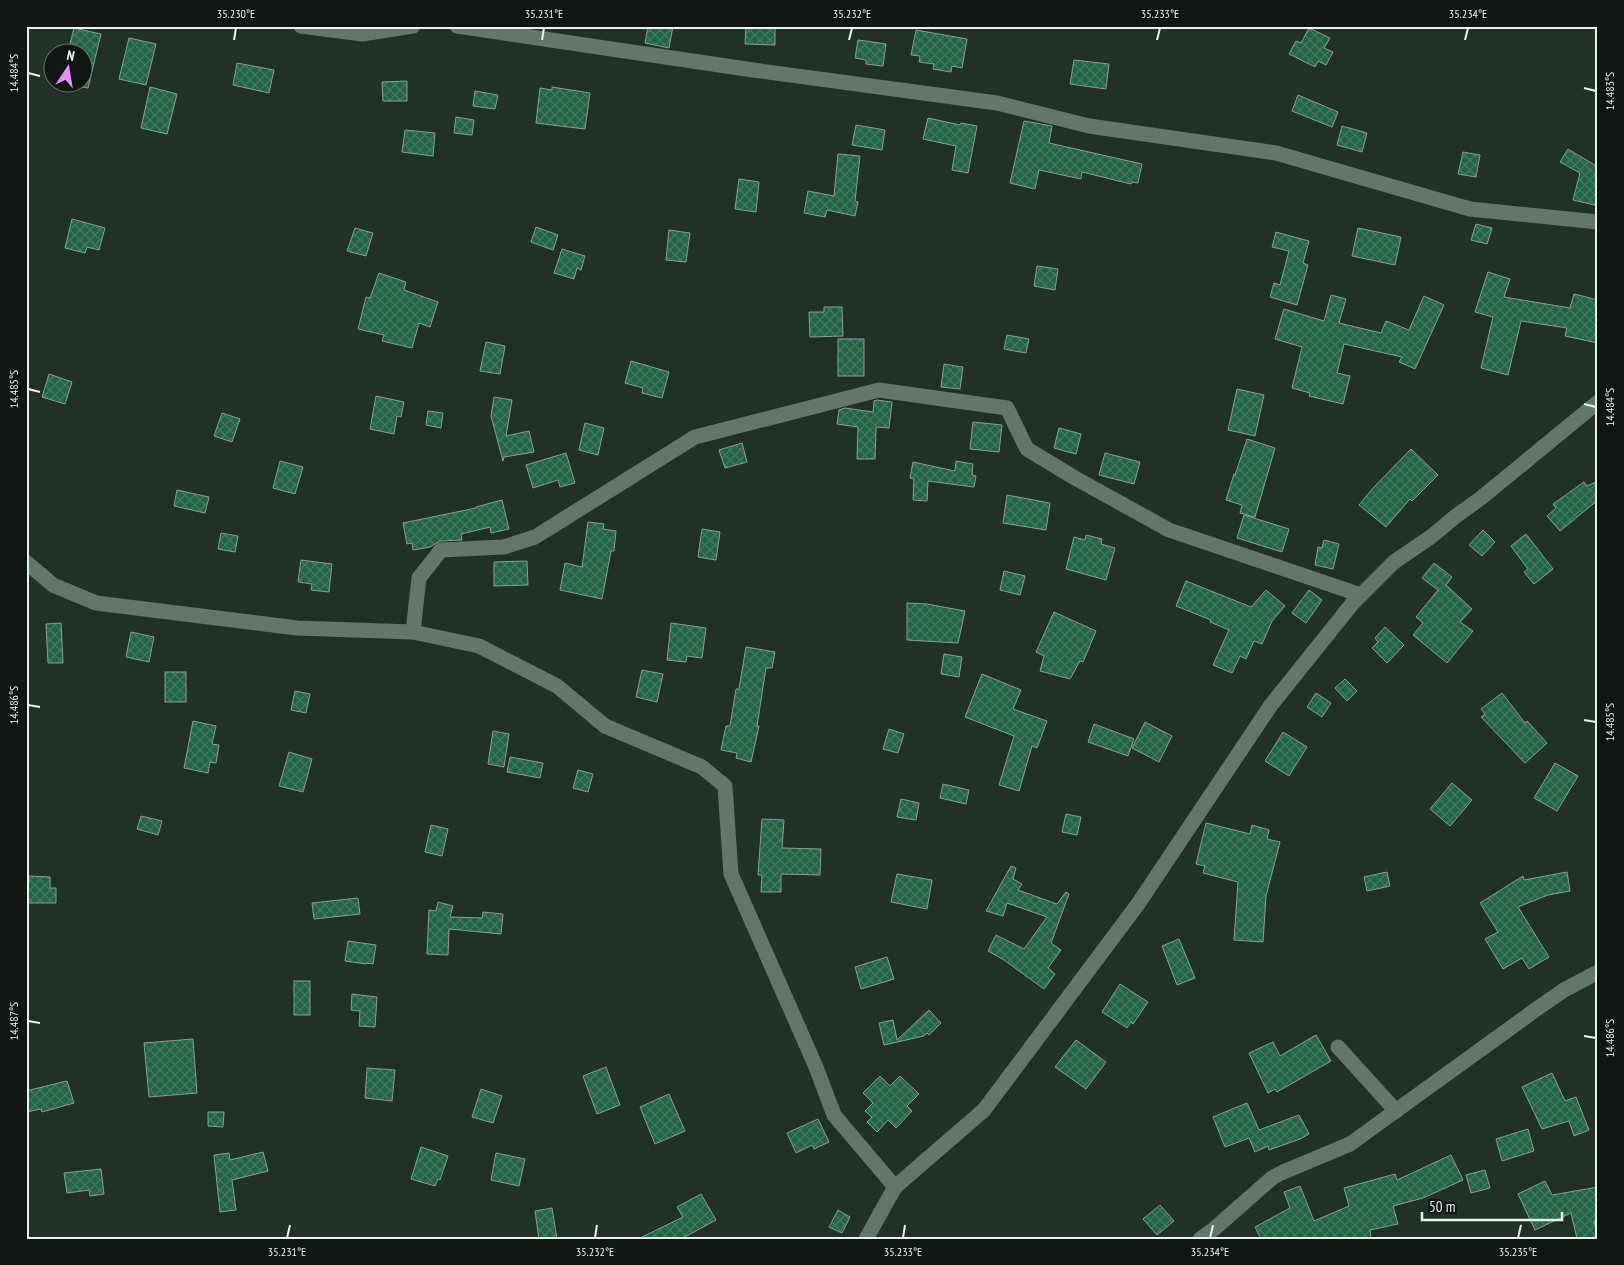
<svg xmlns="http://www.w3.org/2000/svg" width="1624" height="1265" font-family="'PT Sans Narrow',sans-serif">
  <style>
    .building { fill: url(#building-cross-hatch); stroke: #8c9f94 }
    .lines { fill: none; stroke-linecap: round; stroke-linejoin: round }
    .minor { stroke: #64766b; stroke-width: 15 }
    .ticks { fill: none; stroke: #e9f3ed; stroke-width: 2 }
    .neatline { fill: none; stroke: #e9f3ed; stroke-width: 2 }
    .ticks-label { font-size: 12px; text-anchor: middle; fill: #e9f3ed }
  </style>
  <defs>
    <pattern id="building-cross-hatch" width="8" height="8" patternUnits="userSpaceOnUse" patternTransform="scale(1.25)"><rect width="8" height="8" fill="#216344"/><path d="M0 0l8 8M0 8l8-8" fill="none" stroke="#417a5f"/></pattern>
  </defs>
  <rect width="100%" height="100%" fill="#213128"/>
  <g class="building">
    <polygon points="648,26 673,26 669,48 645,43"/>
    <polygon points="746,26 775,26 775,45 745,44"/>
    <polygon points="74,28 101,34 88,88 82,87 82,52 68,52"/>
    <polygon points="1309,28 1330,38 1324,48 1333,52 1326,65 1318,61 1315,67 1289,54 1296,41 1301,43"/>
    <polygon points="916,30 967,39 962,68 952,66 951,72 933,69 934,64 919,62 920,56 911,55"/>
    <polygon points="129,38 156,44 146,85 119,79"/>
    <polygon points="858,40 886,44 883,66 866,64 866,60 855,58"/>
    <polygon points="1074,60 1109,64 1106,89 1070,84"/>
    <polygon points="237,63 274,70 269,93 233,85"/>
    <polygon points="407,81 407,101 383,101 382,82"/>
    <polygon points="150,87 177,94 167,134 141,128"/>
    <polygon points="552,87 590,93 585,129 536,123 540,88 552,90"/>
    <polygon points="475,91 498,95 495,109 473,106"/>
    <polygon points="1298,95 1338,112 1332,127 1292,111"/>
    <polygon points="456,117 474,120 472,135 454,133"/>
    <polygon points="928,118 960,125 961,123 977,126 968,173 952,170 956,146 923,139"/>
    <polygon points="1024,121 1052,126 1049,143 1142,164 1138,183 1132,182 1131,184 1082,172 1081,179 1039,170 1035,189 1010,183"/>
    <polygon points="856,125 885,130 882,150 852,145"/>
    <polygon points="1342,126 1367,133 1362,152 1337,145"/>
    <polygon points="405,130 435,133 433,156 402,152"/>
    <polygon points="1568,149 1598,167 1598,192 1595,205 1573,200 1580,173 1560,162"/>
    <polygon points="1463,152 1480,155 1476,177 1458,174"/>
    <polygon points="838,154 860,156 855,201 858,202 855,216 827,210 825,217 804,213 808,191 834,196"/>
    <polygon points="739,179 759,182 756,212 735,209"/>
    <polygon points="72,219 105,228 99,250 87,247 85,253 65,248"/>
    <polygon points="1476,224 1492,228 1487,244 1471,240"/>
    <polygon points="536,227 558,235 553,250 531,242"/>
    <polygon points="355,228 373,233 366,256 347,251"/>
    <polygon points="1358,228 1401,237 1395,265 1352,256"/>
    <polygon points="669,230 690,233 686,262 666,260"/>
    <polygon points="1276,232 1309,241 1303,263 1308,265 1297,305 1270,297 1274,283 1280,285 1289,251 1272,247"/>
    <polygon points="562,249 585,256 581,270 577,268 574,279 554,273"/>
    <polygon points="1037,266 1058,269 1055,290 1034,286"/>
    <polygon points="1488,272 1510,279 1504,297 1570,308 1574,294 1598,300 1598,343 1565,336 1567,328 1521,321 1508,375 1481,368 1493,317 1475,312"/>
    <polygon points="379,273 406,282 404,290 438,302 430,327 419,323 412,348 382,341 384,335 358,329 366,297 370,298"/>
    <polygon points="1331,295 1346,299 1339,323 1381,333 1386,321 1409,330 1424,296 1444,305 1415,369 1399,362 1402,357 1344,344 1337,373 1350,376 1343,404 1309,396 1310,393 1292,388 1302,347 1275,339 1284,309 1324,321"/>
    <polygon points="824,307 842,307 843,336 810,337 809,312 824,312"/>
    <polygon points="1007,335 1029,339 1026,353 1004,349"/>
    <rect x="838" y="339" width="26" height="37"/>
    <polygon points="486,342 505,346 500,374 480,371"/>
    <polygon points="631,361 669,372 662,398 642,393 643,388 625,383"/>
    <polygon points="944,364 963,367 960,389 941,387"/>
    <polygon points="49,374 72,382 65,404 42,397"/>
    <polygon points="1237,389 1264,395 1255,436 1228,430"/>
    <polygon points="376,396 404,402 401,417 397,416 394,434 370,429"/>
    <polygon points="494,397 512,400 506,436 529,431 534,452 504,457 503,461 491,416"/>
    <polygon points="877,400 892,402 889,428 876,427 875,459 857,459 858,427 837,424 839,410 845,408 873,412 874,401"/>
    <polygon points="428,411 443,413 441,428 426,425"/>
    <polygon points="222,413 240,419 232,442 214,436"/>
    <polygon points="973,422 1002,425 999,452 970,449"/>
    <polygon points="585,423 604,428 598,455 579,450"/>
    <polygon points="1059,428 1081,434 1076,454 1054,448"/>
    <polygon points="1247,439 1275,448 1255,517 1240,513 1242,505 1226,500 1234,474 1235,475"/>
    <polygon points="742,443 747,462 725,468 719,450"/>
    <polygon points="1411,449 1438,475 1412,501 1410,499 1386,527 1359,505 1374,487"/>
    <polygon points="566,453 575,483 560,487 558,480 533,488 526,465"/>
    <polygon points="1105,453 1140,462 1134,484 1099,475"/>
    <polygon points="280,461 303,467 295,494 273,488"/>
    <polygon points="956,461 973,464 972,475 976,476 974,487 928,481 927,501 913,500 914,479 910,478 913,462 955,471"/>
    <polygon points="1598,481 1598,500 1560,531 1547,516 1556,508 1553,504 1584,482 1587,486"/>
    <polygon points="177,490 209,497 205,513 174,506"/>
    <polygon points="1007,495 1050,503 1046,530 1003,523"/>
    <polygon points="502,500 509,529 491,533 490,527 461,534 462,540 440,541 430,547 413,550 412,543 407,544 403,523 476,508 476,507"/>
    <polygon points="1244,515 1289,529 1282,552 1237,538"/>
    <polygon points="588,522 604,524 603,529 616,531 614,551 611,551 602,599 560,590 565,563 582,567"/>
    <polygon points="702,529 720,532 716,560 698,557"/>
    <polygon points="1483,530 1495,542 1482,556 1469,545"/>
    <polygon points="221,533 238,536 235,552 218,549"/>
    <polygon points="1526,534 1553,569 1534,584 1524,572 1528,569 1511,546"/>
    <polygon points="1086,535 1102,539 1101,544 1115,548 1106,580 1066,569 1074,537 1085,540"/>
    <polygon points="1324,540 1339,544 1333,569 1315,565 1318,547 1322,548"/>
    <polygon points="301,560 332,564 329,592 311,590 312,584 298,582"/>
    <polygon points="527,561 528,585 494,586 494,562"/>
    <polygon points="1434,563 1452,577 1446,585 1472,609 1460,622 1473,631 1447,663 1413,635 1423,623 1416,617 1438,590 1422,578"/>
    <polygon points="1004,571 1025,576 1020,595 1000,590"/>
    <polygon points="1186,581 1251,607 1266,590 1285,606 1272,621 1262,644 1254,641 1246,659 1240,656 1232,673 1213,665 1229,630 1210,622 1211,620 1176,606"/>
    <polygon points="1309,590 1322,600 1306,623 1292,613"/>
    <polygon points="907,603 927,604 965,611 958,643 907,640"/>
    <polygon points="1054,612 1096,631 1083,662 1080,661 1070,679 1040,671 1044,656 1036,652"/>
    <polygon points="61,623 63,663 48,663 46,624"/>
    <polygon points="671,623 706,628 702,658 687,656 686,662 667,660"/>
    <polygon points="1385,627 1404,645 1387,663 1372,648 1378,642 1375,638"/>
    <polygon points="131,632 154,637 149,662 126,657"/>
    <polygon points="746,647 775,652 772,668 766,668 757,726 759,726 751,762 736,758 737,753 721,750 726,726 730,726 736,689 739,689"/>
    <polygon points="944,654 962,657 959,677 941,674"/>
    <polygon points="642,670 663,674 657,702 636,697"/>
    <rect x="165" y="672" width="21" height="30"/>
    <polygon points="982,674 1021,690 1013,709 1047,721 1037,748 1032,746 1019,791 999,785 1014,736 965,717"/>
    <polygon points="1345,679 1357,691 1347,701 1335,688"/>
    <polygon points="295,691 310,694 306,713 291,710"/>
    <polygon points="1316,693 1331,703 1322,717 1307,707"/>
    <polygon points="1502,693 1525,723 1527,721 1547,743 1525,763 1481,717 1485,714 1481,709"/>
    <polygon points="193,721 216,726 212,744 219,745 216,763 210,762 208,773 184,768"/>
    <polygon points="1145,722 1172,736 1159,762 1132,748"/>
    <polygon points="1094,724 1134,739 1128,756 1088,742"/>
    <polygon points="889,729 904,734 898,753 883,749"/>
    <polygon points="493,731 509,734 504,767 488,764"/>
    <polygon points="1283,732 1307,747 1289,776 1265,761"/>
    <polygon points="289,752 312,759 303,792 279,786"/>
    <polygon points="510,757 543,763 540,778 507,772"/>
    <polygon points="1555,763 1578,776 1557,811 1534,798"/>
    <polygon points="578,770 593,774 588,792 573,788"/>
    <polygon points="1452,783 1472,800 1450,826 1430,809"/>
    <polygon points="943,784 969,790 966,804 940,798"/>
    <polygon points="901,799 919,803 916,820 897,817"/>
    <polygon points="1066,814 1081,817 1077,835 1062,832"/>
    <polygon points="141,816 162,821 158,835 137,829"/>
    <polygon points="762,819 784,820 782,848 821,849 820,875 781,874 781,892 761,892 762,875 758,875"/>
    <polygon points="1206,823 1250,834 1252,825 1269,830 1267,839 1280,842 1266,896 1263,942 1234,940 1238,882 1203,873 1205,866 1196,864"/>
    <polygon points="431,825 448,829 442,856 425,852"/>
    <polygon points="1011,866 1016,868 1013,879 1022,884 1018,890 1057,904 1066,892 1069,894 1051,943 1061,950 1048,968 1055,974 1044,989 1004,960 988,951 996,935 1024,949 1047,917 1007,903 1003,916 986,911"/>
    <polygon points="1387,872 1390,886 1367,891 1364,877"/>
    <polygon points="1567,872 1570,891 1548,895 1518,907 1549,957 1529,969 1522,958 1503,969 1485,939 1498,932 1480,903 1523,876 1524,880"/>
    <polygon points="897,874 932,880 927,909 891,902"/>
    <polygon points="29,876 50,877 50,888 56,888 56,903 28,903"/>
    <polygon points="358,898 360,914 314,919 312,903"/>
    <polygon points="438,902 453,906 450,917 482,918 483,912 503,914 501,934 449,929 448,955 427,954 429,910 436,911"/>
    <polygon points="1179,939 1195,978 1177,985 1162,946"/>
    <polygon points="348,941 376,945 373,964 366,963 366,964 345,961"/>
    <polygon points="887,957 894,979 861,989 855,967"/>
    <rect x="294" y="981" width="16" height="34"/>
    <polygon points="1120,984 1148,1002 1133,1024 1131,1022 1127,1028 1102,1012"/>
    <polygon points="352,994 377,997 375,1027 359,1026 360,1011 351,1010"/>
    <polygon points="929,1010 941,1023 929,1035 927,1033 924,1036 884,1045 879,1023 893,1020 897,1040"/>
    <polygon points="1316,1035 1331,1061 1277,1092 1275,1089 1268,1093 1249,1053 1273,1042 1280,1056"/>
    <polygon points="193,1039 197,1093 149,1097 144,1043"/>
    <polygon points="1076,1040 1106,1062 1086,1089 1055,1067"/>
    <polygon points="606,1067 620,1105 597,1114 583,1076"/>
    <polygon points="367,1068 395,1070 392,1101 365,1098"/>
    <polygon points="1552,1073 1565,1101 1576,1097 1589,1130 1574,1136 1569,1121 1542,1129 1522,1087"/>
    <polygon points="880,1076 890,1086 900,1076 919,1094 907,1106 912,1111 896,1128 888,1120 877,1132 867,1122 872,1117 865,1111 873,1103 863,1093"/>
    <polygon points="67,1081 74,1103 42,1112 41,1109 26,1112 26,1091"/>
    <polygon points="481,1089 502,1096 493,1123 472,1117"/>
    <polygon points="669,1094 685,1131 655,1144 640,1107"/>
    <polygon points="1247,1103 1259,1130 1299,1115 1309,1134 1300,1139 1269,1150 1268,1146 1255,1152 1249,1138 1225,1147 1213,1117"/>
    <polygon points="208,1112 224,1112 223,1127 208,1126"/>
    <polygon points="818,1119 829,1142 814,1149 812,1145 796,1153 787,1133"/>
    <polygon points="1528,1129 1534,1151 1502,1161 1496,1139"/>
    <polygon points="421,1147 448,1156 440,1180 438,1179 435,1186 411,1179"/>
    <polygon points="263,1152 268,1171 232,1180 236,1210 220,1212 214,1155 229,1153 230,1160"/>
    <polygon points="496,1153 525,1159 519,1186 491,1180"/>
    <polygon points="1451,1155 1463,1180 1423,1198 1393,1206 1398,1224 1370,1230 1371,1239 1261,1239 1255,1227 1290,1208 1284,1192 1300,1186 1314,1221 1349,1206 1344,1188 1395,1174 1397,1180"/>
    <polygon points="101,1169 104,1194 90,1196 89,1190 67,1193 64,1173"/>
    <polygon points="1485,1170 1490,1188 1471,1193 1466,1175"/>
    <polygon points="1545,1181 1552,1195 1598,1187 1598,1220 1594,1221 1598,1239 1577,1239 1571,1213 1535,1230 1518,1194"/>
    <polygon points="701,1194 716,1220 681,1239 638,1239 683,1217 677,1207"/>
    <polygon points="1160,1205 1174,1221 1157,1235 1143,1219"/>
    <polygon points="552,1208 557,1239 539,1239 535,1211"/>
    <polygon points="838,1210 850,1217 842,1233 829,1227"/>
  </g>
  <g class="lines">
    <g class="minor">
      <polyline points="301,26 362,34 413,26"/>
      <polyline points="457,26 753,70 997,103 1089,126 1276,153 1470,209 1598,222"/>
      <polyline points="26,562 53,585 96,603 297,628 413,632 479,646 557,686 605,726 702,767 725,786 731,874 816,1067 834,1115 895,1187 866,1239"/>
      <polyline points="413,632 419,578 441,550 504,547 535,537 695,437 879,390 1007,408 1027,449 1075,478 1169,530 1361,595"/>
      <polyline points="1338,1047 1396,1111"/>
      <polyline points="895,1187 984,1110 1138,904 1271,705 1352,604 1394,562 1432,536 1456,516 1481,498 1598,402"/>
      <polyline points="1200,1239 1214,1229 1272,1178 1281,1173 1350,1144 1538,1008 1564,990 1598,972"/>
    </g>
  </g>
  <path class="ticks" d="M234 40 236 28M542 40 544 28M849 40 852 28M1157 40 1160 28M1465 40 1468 28M28 73 40 76M1584 88 1596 91M28 389 40 392M1584 404 1596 407M28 705 40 707M1584 720 1596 722M28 1021 40 1023M1584 1036 1596 1038M287 1238 290 1225M595 1238 597 1225M903 1238 905 1225M1210 1238 1213 1225M1518 1238 1521 1225"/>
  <rect width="1624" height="1265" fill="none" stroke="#101713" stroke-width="55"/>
  <g transform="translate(68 68) rotate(12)"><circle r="24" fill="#101713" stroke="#676f6a"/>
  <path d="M0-4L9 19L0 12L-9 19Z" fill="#ea8dfc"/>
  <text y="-8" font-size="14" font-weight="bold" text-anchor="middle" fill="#e9f3ed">N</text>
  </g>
  <path d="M1422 1212v8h140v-8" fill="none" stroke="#e9f3ed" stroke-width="2.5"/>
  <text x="1429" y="1212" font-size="15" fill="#e9f3ed" stroke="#101713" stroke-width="4" paint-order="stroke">50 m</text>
  <rect x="28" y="28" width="1568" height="1210" class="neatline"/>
  <g class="ticks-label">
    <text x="236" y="18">35.230°E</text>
    <text x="544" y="18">35.231°E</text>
    <text x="852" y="18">35.232°E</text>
    <text x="1160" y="18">35.233°E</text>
    <text x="1468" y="18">35.234°E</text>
    <text transform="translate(14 73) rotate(-90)" y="4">14.484°S</text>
    <text transform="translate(1610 91) rotate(-90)" y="4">14.483°S</text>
    <text transform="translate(14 389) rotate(-90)" y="4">14.485°S</text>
    <text transform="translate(1610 407) rotate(-90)" y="4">14.484°S</text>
    <text transform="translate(14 705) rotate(-90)" y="4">14.486°S</text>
    <text transform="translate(1610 722) rotate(-90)" y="4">14.485°S</text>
    <text transform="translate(14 1021) rotate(-90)" y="4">14.487°S</text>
    <text transform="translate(1610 1038) rotate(-90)" y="4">14.486°S</text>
    <text x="287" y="1256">35.231°E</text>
    <text x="595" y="1256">35.232°E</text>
    <text x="903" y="1256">35.233°E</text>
    <text x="1210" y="1256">35.234°E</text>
    <text x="1518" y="1256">35.235°E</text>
  </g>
</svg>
